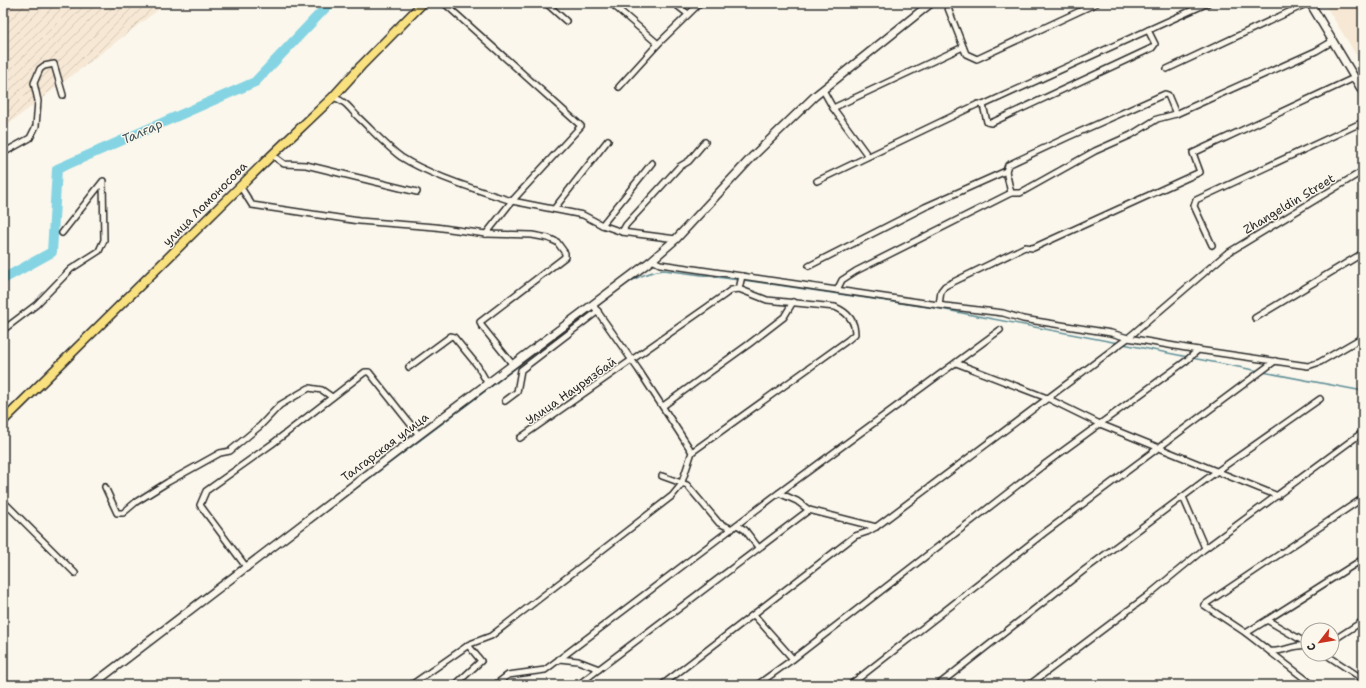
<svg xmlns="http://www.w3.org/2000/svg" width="1366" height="688" font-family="'Shantell Sans',sans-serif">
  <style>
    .built { fill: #f6e8d4 }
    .industrial { fill: url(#industrial-furrows) }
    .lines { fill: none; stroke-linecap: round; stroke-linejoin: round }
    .stream { stroke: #619099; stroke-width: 1.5 }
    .river { stroke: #85d4e3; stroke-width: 10 }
    .street-casing { stroke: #2b2b2b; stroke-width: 8 }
    .secondary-casing { stroke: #2b2b2b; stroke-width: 10 }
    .primary-casing { stroke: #2b2b2b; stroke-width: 11 }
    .street { stroke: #fbf7ec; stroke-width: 5 }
    .secondary { stroke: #fbf7ec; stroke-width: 7 }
    .primary { stroke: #fae180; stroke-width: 8 }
    .labels { text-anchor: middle; stroke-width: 3; stroke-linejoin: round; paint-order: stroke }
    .street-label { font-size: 12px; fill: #2b2b2b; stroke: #fbf7ec }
    .water-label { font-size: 13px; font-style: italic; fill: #425559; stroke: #fbf7ec }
  </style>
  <defs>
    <pattern id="industrial-furrows" width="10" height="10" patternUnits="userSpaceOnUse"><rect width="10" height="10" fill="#f6e8d4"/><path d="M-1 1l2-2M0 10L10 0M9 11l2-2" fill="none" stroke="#d3c7b6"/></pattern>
  </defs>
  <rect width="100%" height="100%" fill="#fbf7ec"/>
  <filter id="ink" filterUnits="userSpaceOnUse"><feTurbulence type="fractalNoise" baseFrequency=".025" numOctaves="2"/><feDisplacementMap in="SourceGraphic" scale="8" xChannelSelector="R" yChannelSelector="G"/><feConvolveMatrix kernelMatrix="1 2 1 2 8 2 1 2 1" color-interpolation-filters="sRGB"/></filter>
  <g filter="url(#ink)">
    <polygon class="built" points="1324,3 1363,3 1363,66"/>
    <polygon class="industrial" points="3,3 167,3 3,128"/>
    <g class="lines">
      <g class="stream">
        <polyline points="743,280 941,309 1118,343"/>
        <path d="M597 306C619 290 635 273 664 270L739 280"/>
        <polyline points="1123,344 1188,357"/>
        <polyline points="1192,358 1259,371"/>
        <polyline points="1263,372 1363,391"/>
        <polyline points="204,603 594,309"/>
      </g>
      <polyline class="river" points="3,279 52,252 57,169 255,82 330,3"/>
      <g class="street-casing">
        <g id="street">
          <polyline points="444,3 581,126 512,201 583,215 602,225 622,232 676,239"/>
          <polyline points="546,3 566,21"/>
          <polyline points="611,3 658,44 700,3"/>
          <polyline points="674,3 688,14"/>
          <polyline points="946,3 966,54 977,59 1097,3"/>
          <polyline points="1167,69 1308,3"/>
          <polyline points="619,87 658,44"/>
          <polyline points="823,90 833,108 963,47"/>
          <path d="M333 97C347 102 349 108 359 118 372 130 386 146 401 157 429 175 479 191 512 201L486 234"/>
          <polyline points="983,105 987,122 991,123 1152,48 1155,44 1148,30"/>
          <polyline points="833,108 868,156"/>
          <polyline points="3,153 30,138 36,126 38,101 34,83 40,69 44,66 54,64 63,95"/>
          <polyline points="272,155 284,164 306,165 417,192"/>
          <polyline points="817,181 978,104 983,105 1208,3"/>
          <polyline points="240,186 252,205 359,221 435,227 486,234 532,235 548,238 557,242 565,253 565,257 480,322 481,325 513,365"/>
          <polyline points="1011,193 1006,171 1008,165 1068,137 1165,94 1168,95 1176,114"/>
          <polyline points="554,209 608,140"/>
          <polyline points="602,225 652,163"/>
          <polyline points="622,232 626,225 679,167 689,161 705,142"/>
          <polyline points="1212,245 1194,206 1196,200 1363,122"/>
          <polyline points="652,260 660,264 945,306 1003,313 1023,319 1111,333 1128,338 1198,350 1308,366 1320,362 1363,337"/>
          <polyline points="809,266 925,207 1006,171"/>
          <polyline points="837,290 842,280 856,271 1011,193 1020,193 1095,151 1131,135 1157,119 1176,114 1316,51 1333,41"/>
          <polyline points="939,305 941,291 945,286 1025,247 1033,248 1200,172 1193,153 1354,78"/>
          <polyline points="1255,318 1363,253"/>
          <polyline points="3,330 36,305 71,269 99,251 104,240 103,181 62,233"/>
          <polyline points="956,363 1047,398 1100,424 1278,496"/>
          <polyline points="409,367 451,336 454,337 477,365 488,384"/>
          <polyline points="505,401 517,392 521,370 598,311"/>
          <polyline points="663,406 749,344 784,317 793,302"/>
          <polyline points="520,438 723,296 731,290 739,289 742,276"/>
          <path d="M692 452 848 340 855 334C855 320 847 312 835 307L767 300 739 289"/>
          <polyline points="662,476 687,485 719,523 732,529"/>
          <polyline points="105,487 117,513 123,513 136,502 168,482 220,453 230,451 260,426 280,405 309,388 322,390 332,397"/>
          <polyline points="779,493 797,501 809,510"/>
          <polyline points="1183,497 1205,548"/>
          <polyline points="3,501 75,573"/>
          <polyline points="737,525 745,530 758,547"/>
          <polyline points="247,568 200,505 206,491 272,444 365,372 369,372 419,435"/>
          <polyline points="754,615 793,659"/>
          <polyline points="1267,620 1363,559"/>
          <polyline points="1246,633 1313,685"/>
          <polyline points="1332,641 1363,621"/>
          <polyline points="1308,644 1267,620 1246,633 1204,605 1363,498"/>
          <path d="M1270 651C1283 653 1295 643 1308 646"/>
          <polyline points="1325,654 1363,679"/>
          <polyline points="559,659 578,661 599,669 809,510 876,527"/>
          <polyline points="411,685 470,644 491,636 672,496 681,485 692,452 638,369 593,305"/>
          <polyline points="455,685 481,661 468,645"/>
          <polyline points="495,685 508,675 545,670 772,498 1000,330"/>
          <polyline points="578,685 599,669"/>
          <polyline points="662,685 855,536 867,532 876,527 1128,338 1226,254 1363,171"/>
          <polyline points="757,685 793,659 1045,464 1186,361 1198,350"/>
          <polyline points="850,685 1044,533 1275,361"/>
          <polyline points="938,685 1083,571 1216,472 1320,399"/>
          <polyline points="1029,685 1146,597 1203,550 1363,432"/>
        </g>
      </g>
      <g class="secondary-casing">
        <g id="secondary">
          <polyline points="1310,3 1363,92"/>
          <polyline points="92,685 419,435 652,260 676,239 753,156 815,96 931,3"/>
        </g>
      </g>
      <g class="primary-casing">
        <polyline id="primary" points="3,421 272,155 333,97 361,66 423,3"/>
      </g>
      <use href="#street" class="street"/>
      <use href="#secondary" class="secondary"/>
      <use href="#primary" class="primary"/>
    </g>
  </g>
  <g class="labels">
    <g class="street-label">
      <text transform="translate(205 204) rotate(-45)" y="4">улица Ломоносова</text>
      <text transform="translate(1289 204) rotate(-31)" y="4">Zhangeldin Street</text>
      <text transform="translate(571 391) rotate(-35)" y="4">Улица Наурызбай</text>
      <text transform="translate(385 447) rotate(-37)" y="4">Талгарская улица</text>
    </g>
    <g class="water-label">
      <text transform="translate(142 131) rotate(-24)" y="5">Талғар</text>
    </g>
  </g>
  <rect width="1366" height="688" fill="none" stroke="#fbf7ec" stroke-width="16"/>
  <rect x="8" y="8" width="1350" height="672" fill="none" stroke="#2b2b2b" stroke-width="1.5" filter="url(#ink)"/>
  <g transform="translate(1320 642) rotate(239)"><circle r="19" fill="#fbf7ec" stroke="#a8a59f"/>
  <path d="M0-3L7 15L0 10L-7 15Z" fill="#c8321e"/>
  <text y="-6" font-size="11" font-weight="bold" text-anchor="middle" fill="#2b2b2b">С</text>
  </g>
</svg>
